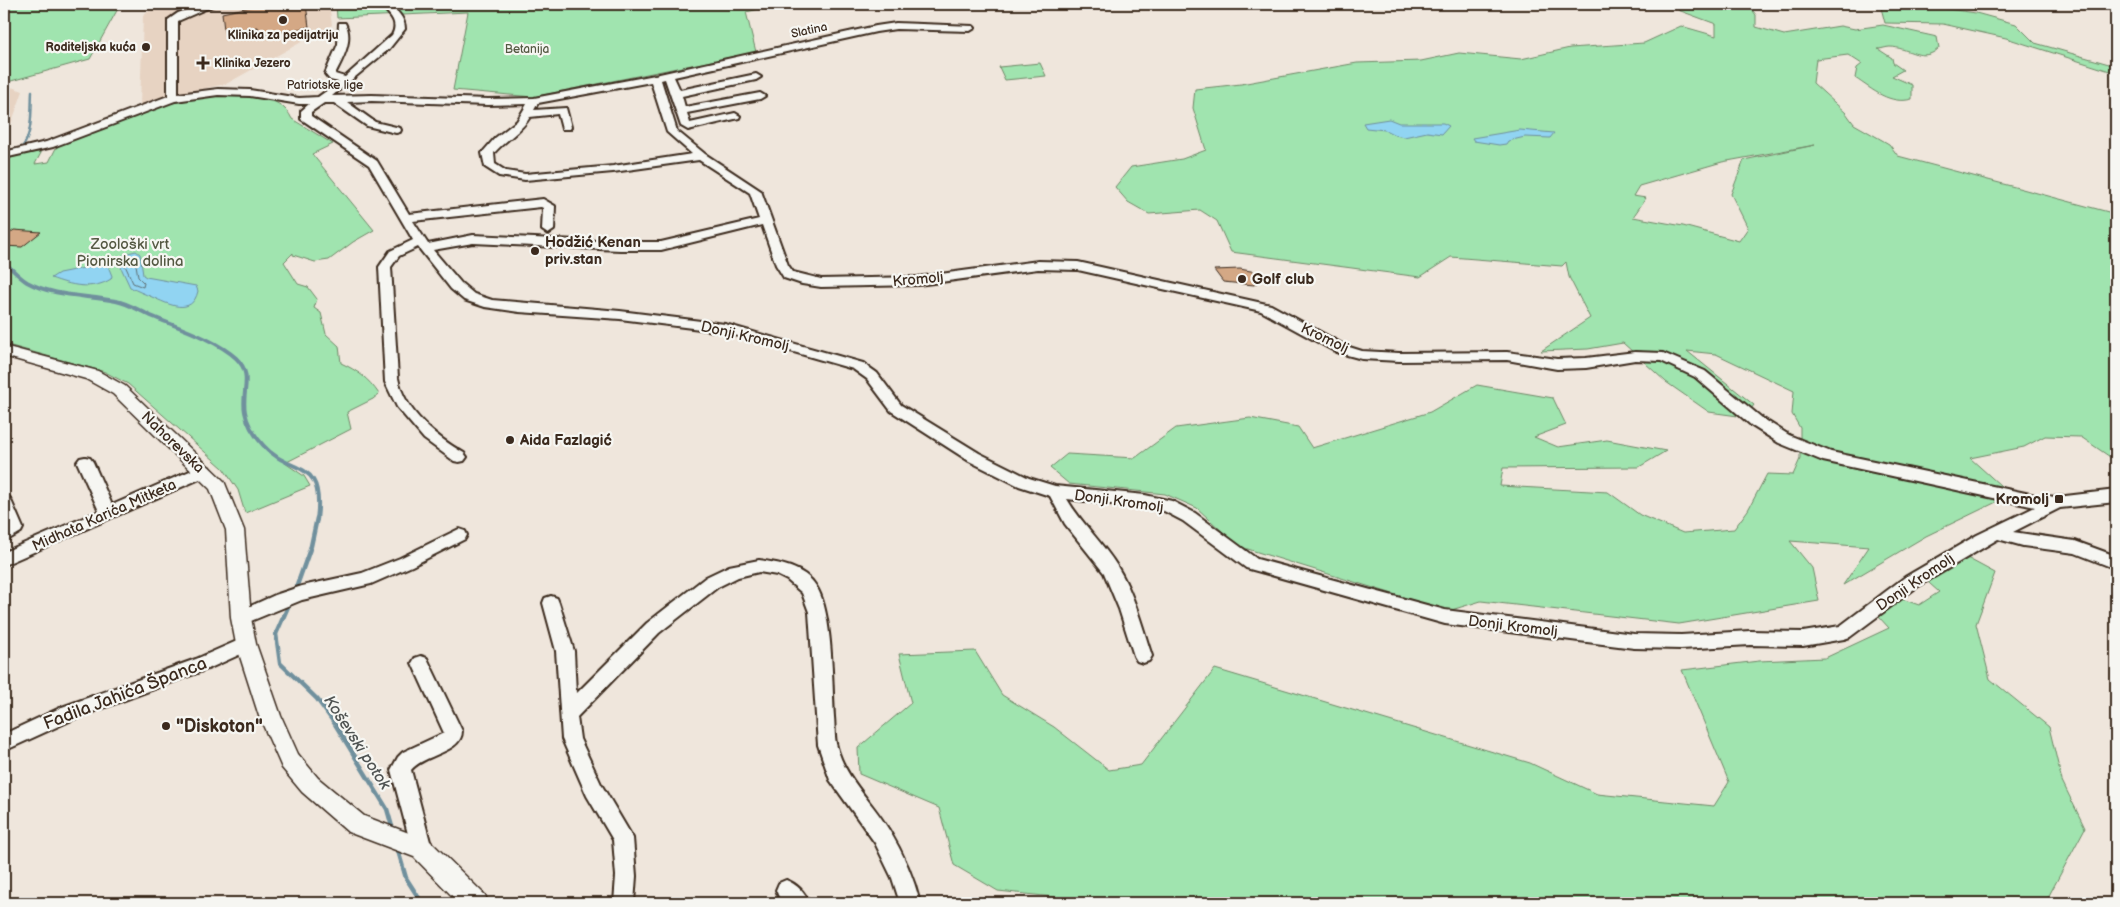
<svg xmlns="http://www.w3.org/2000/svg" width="2120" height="907" font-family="'Balsamiq Sans',sans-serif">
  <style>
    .built { fill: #e7d3c2 }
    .green { fill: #a0e4af; stroke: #6e8766; fill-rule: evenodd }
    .water { fill: #91d4f2; stroke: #6f909d }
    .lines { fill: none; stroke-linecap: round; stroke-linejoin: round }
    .shore { stroke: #5d6e73; stroke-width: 1 }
    .stream-far2 { stroke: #6f909d; stroke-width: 2.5 }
    .stream-far1 { stroke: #6f909d; stroke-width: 4 }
    .stream { stroke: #6f909d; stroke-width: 4.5 }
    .building { fill: #d4a885; stroke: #3b2a1e }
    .minor-casing { stroke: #3b2a1e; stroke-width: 4 }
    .tertiary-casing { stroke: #3b2a1e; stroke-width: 3 }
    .minor { fill: #f6f6f2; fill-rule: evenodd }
    .tertiary { fill: #f6f6f2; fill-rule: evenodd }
    .poi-dot { fill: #3b2a1e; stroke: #f6f6f2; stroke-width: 2 }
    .labels { text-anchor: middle; stroke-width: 4.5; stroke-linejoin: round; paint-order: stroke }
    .far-street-label { font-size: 12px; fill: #3b2a1e; stroke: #f6f6f2 }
    .far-poi-label { font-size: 12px; font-weight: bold; fill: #3b2a1e; stroke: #f6f6f2 }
    .far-park-label { font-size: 12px; fill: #545842; stroke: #f6f6f2 }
    .poi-label { font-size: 15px; font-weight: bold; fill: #3b2a1e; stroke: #f6f6f2; text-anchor: start }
    .park-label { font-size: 15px; fill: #545842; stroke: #f6f6f2 }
    .street-label { font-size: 15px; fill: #3b2a1e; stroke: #f6f6f2 }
    .water-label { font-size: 16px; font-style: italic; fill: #505453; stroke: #f6f6f2 }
    .near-street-label { font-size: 18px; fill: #3b2a1e; stroke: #f6f6f2 }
    .near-poi-label { font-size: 18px; font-weight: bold; fill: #3b2a1e; stroke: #f6f6f2; text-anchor: start }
  </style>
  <rect width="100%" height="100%" fill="#efe6dc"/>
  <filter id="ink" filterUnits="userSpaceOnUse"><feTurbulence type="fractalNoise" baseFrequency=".02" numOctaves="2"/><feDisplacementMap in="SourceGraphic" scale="10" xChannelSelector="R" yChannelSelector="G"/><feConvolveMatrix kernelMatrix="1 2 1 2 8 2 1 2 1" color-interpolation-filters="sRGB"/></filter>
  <g filter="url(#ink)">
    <g class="built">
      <polygon points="199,4 329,4 332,25 226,84 172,95 140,105 143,16 149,11"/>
      <polygon points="5,85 23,91 10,127 4,129"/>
    </g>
    <g class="green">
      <polygon points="4,4 119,4 120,5 90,59 4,83"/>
      <polygon points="336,4 782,4 746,12 756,52 533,97 453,90 468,12 337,18"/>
      <path d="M1682 4 1703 6 1704 4H1748L1756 15V27L1784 35 1840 26 1855 29 1883 25 1937 37 1939 48C1923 64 1908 47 1890 47 1886 47 1882 49 1878 49L1892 58 1893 63 1903 70 1892 76 1912 85V99C1890 105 1873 90 1855 78L1857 68 1862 64 1848 55 1816 59 1813 83 1846 113 1854 124 1889 144 1898 156 2116 214V461L2081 437 2045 436 2024 447 1970 458 2011 495 1926 536 1843 585 1869 547 1790 541 1812 568 1819 601 1679 624 1481 601 1448 611 1238 546 1197 508 1165 494 1069 484 1050 468 1067 454 1135 458 1176 428 1250 418 1298 427 1312 448 1430 412 1477 385 1553 398 1566 425 1534 437 1558 447 1607 440 1666 451 1639 467 1503 468 1500 486 1608 492 1640 515 1683 533 1734 529 1748 510 1767 474 1793 475 1800 459V428L1792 414 1794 391 1716 354 1687 351 1754 405 1745 417 1709 412 1666 382 1623 343 1588 349 1541 351 1590 318 1569 277 1566 262 1562 266 1451 257 1420 277 1231 252 1217 221 1200 210 1149 214 1128 202 1115 187 1131 167 1182 159 1206 150 1193 108 1195 89 1241 84 1357 63 1421 61 1459 53 1521 59 1570 48 1644 43 1681 26 1716 36V24L1678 10ZM1815 145 1744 160 1731 194 1748 228 1739 241 1683 226 1633 217 1646 198 1633 196 1639 186 1722 162Z"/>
      <polygon points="1880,4 1913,4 1976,13 2016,24 2035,43 2116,66 2116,73 2006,38 1943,24 1885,23"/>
      <polygon points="1040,63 1046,76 1005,80 999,67"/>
      <path d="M214 95C239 94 280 92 292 119L333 144 312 154 374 230 353 242 329 260 315 262 293 255V253L284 262 298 284 308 287 317 299 314 308 321 313 326 334 339 346 341 363C358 371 368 378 379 394L373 399 347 412 351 429 285 463 304 476 310 486 245 513 238 490 223 468 128 384 105 372 4 344V157L38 152 41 153 35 164 49 162 56 148 64 142 163 105Z"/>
      <polygon points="1956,552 1995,573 1976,624 1990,679 2049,727 2062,781 2085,828 2045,903 1080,903 1072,899 998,891 954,865 939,808 859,774 858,748 911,703 899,654 975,651 1002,695 1054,727 1109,770 1141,765 1215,669 1530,763 1597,794 1714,806 1729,782 1682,670 1759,661 1825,658 1889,628 1868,605 1888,594 1919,605 1939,592 1920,575"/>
    </g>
    <g class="water">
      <polygon points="1389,119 1399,123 1443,123 1449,126 1442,134 1427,132 1404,137 1395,135 1385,130 1366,128 1363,123"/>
      <polygon points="1520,130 1554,133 1550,138 1525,137 1508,141 1506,144 1499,145 1474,141 1472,138"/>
      <path d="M136 251 140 254 143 275 146 277 196 286 198 291C192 317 168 304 152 297 145 294 137 291 130 287L117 259 128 253Z"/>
      <path d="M104 264 108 266 112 276 111 279C92 291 70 285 51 278L59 273Z"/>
    </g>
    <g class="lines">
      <polygon class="shore" points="132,257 135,258 138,277 144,283 143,287 133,283 124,263 125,260"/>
      <path class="stream-far2" d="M4 161C10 157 18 153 23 146 33 133 31 107 32 91"/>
      <path class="stream-far1" d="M4 262C11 268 19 277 27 282 54 297 86 295 116 301 128 303 140 311 151 316 177 327 215 339 236 358 254 375 241 391 245 412 247 424 255 436 263 445 291 477 325 456 317 520"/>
      <g class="stream">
        <polyline points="295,591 311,546 317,518"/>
        <polyline points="290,602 276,634 280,663 317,699 335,724 387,809 393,830"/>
        <polyline points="397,847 406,878 422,903"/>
      </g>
    </g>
    <g class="building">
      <polygon points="264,4 306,4 309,27 260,36 258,27 237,30 238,35 225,38 222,13"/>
      <polygon points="14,230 41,232 22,247 4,246 4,238"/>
      <polygon points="1240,269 1256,272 1267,276 1254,285 1223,282 1214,270"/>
    </g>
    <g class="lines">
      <g class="minor-casing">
        <g id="minor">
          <path d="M204 4H217L178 21V94L218 89 250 90 299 98 318 97 339 82 330 80 325 74 338 44 339 23H345C354 40 343 58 335 74L345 77 392 35C400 20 387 14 380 4H389C397 11 405 18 405 29L389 49 332 96 372 95 488 99 534 98 655 75 876 26 896 23 973 26 975 28 970 31 896 29 876 32 674 77 680 90 756 74 761 77 756 80 682 96 685 107 760 93 765 96 760 99 687 113 690 123 735 113 740 116 739 118 688 130 681 126 665 79 661 80 677 131 705 154 761 191 788 265 793 272 821 279 918 277 1038 261 1078 262 1271 305 1346 346 1362 351 1399 353 1507 352 1557 359 1586 358 1635 352 1663 353 1705 371 1762 418 1789 435 1831 452 2035 495 2057 497 2116 490V502L2060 508 2013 532 2075 541 2116 556V569L2075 553 2023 546 1998 539 1917 587 1850 637 1844 639 1803 646 1750 645 1681 649 1634 648 1445 624 1246 568 1183 521 1162 510 1067 499C1081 523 1102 542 1117 566 1134 593 1142 626 1152 656L1149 661 1143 663 1137 661 1134 656 1119 609 1104 573 1065 524 1050 496 1019 486 969 461 891 411 867 379 853 369 724 332 620 319 519 312 485 307 464 300 451 289 418 247 399 256 391 267 398 378C404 411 437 438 464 453L467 457 464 461 459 462 454 461 424 439 397 407 385 382 379 267 390 251 413 240 369 165 301 119V111L309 104H299L250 96 218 95 175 101 53 147 4 158V152L46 142 168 96V20L178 13ZM651 82 667 132 692 154 613 166 525 174 506 171 495 164 494 153C505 140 521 132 530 117L558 114 562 129H570L571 127 566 108 534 110 538 103ZM372 101 488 105 527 104 517 121 495 138 482 153 485 167 499 176 525 180 613 172 699 160 750 193 759 219 661 242H620L473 235 428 244 413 221 541 207 543 208 542 230 548 234 554 230 555 206 543 199 409 214 377 161 311 116V112L324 103H334L367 126 396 133 400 132 401 130 400 128 375 122 347 102ZM762 225 776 265 784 278 802 284 821 287 918 285 1038 269 1078 270 1261 311 1336 352 1362 359 1399 361 1507 360 1557 369 1586 368 1635 360 1661 361 1695 377 1752 426 1779 443 1823 461 2035 507 1977 535 1905 577 1840 626 1803 632 1750 631 1681 635 1634 634 1445 610 1257 559 1195 513 1172 501 1145 495 1055 486 1029 478 979 453 901 405 877 373 863 363 725 324 620 311 492 300 474 294 461 283 433 250 473 243 620 250H661Z"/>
          <polygon points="85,457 90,458 93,462 112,505 199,467 204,466 209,467 212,471 209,475 4,565 4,552 99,511 77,462 80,458"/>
          <polygon points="4,496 10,498 23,528 21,532 4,542 4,528 6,526 4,520"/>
          <polygon points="459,529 465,531 467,535 465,539 412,566 371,584 302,600 241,625 235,623 232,618 235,613 275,595 302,586 362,573 400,558"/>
          <path d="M759 560C779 563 804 567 816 586 833 612 832 683 834 717 835 726 834 738 837 747 846 780 872 801 889 830 903 853 914 878 920 903H900L892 878 875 843 830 780 818 745 809 612 802 593 787 580 777 575 759 572 738 577 718 587 659 633 577 717 580 739 601 784 633 838 636 876 634 903H614L616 876 613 840 587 796 562 739 556 651 543 603 545 598 551 596 557 598 559 603 574 651 576 694 647 623 706 577 729 566Z"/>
          <polygon points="246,637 252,639 255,644 252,649 208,669 74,719 4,751 4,734 62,707 196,659"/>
          <path d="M421 656 427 658 462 731C462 753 424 754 411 770L432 849 429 856 422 859 415 856 412 849 391 770 398 757 403 752 444 733 412 663 415 658Z"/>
          <path d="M786 880C797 884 805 893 809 903H785L779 897 776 890 779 883Z"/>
        </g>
      </g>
      <g class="tertiary-casing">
        <polygon id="tertiary" points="4,346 98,371 125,386 224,481 244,530 251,618 256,644 281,716 298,754 318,778 364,816 430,841 485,895 488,903 459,903 414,857 348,832 302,792 282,768 279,761 259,716 236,644 231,618 226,530 210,489 113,394 86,379 4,356"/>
      </g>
      <use href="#minor" class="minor"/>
      <use href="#tertiary" class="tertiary"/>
    </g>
  </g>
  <g class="poi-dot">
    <circle cx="283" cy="20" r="5"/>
    <circle cx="146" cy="47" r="5"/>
    <path d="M200.5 55.5h5v5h5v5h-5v5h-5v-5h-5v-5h5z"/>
    <circle cx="535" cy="251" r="5"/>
    <circle cx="1242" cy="279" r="5"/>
    <circle cx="510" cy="440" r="5"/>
    <rect x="2054" y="494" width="10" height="10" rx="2.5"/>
    <circle cx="166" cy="726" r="5"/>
  </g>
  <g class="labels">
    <g class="far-street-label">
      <text transform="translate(809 30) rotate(-12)" y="4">Slatina</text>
      <text x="325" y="89">Patriotske lige</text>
    </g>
    <g class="far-poi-label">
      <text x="283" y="39">Klinika za pedijatriju</text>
      <text x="136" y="51" text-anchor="end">Roditeljska kuća</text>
      <text x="214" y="67" text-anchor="start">Klinika Jezero</text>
    </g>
    <g class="far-park-label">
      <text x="527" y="53">Betanija</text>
    </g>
    <g class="poi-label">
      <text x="545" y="247">Hodžić Kenan<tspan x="545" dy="17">priv.stan</tspan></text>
      <text x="1252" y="284">Golf club</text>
      <text x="520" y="445">Aida Fazlagić</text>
      <text x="2049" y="504" text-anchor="end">Kromolj</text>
    </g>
    <g class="park-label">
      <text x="130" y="249">Zoološki vrt<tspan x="130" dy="17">Pionirska dolina</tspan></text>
    </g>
    <g class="street-label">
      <text transform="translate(918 279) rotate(-5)" y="5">Kromolj</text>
      <text transform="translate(745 336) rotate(13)" y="5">Donji Kromolj</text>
      <text transform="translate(1325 338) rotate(26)" y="5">Kromolj</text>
      <text transform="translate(173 442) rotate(44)" y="5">Nahorevska</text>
      <text transform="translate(1119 501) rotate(8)" y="5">Donji Kromolj</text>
      <text transform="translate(104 515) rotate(-24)" y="5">Midhata Karića Mitketa</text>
      <text transform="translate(1915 582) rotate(-34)" y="5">Donji Kromolj</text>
      <text transform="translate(1513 626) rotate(7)" y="5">Donji Kromolj</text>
    </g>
    <g class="water-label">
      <text transform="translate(358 742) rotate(57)" y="6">Koševski potok</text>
    </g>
    <g class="near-street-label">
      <text transform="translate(125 693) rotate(-21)" y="6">Fadila Jahića Španca</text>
    </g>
    <g class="near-poi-label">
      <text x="176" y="732">"Diskoton"</text>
    </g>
  </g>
  <rect width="2120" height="907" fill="none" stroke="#f6f6f2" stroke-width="20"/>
  <rect x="10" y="10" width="2100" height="887" fill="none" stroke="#3b2a1e" stroke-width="2" filter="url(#ink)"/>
</svg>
